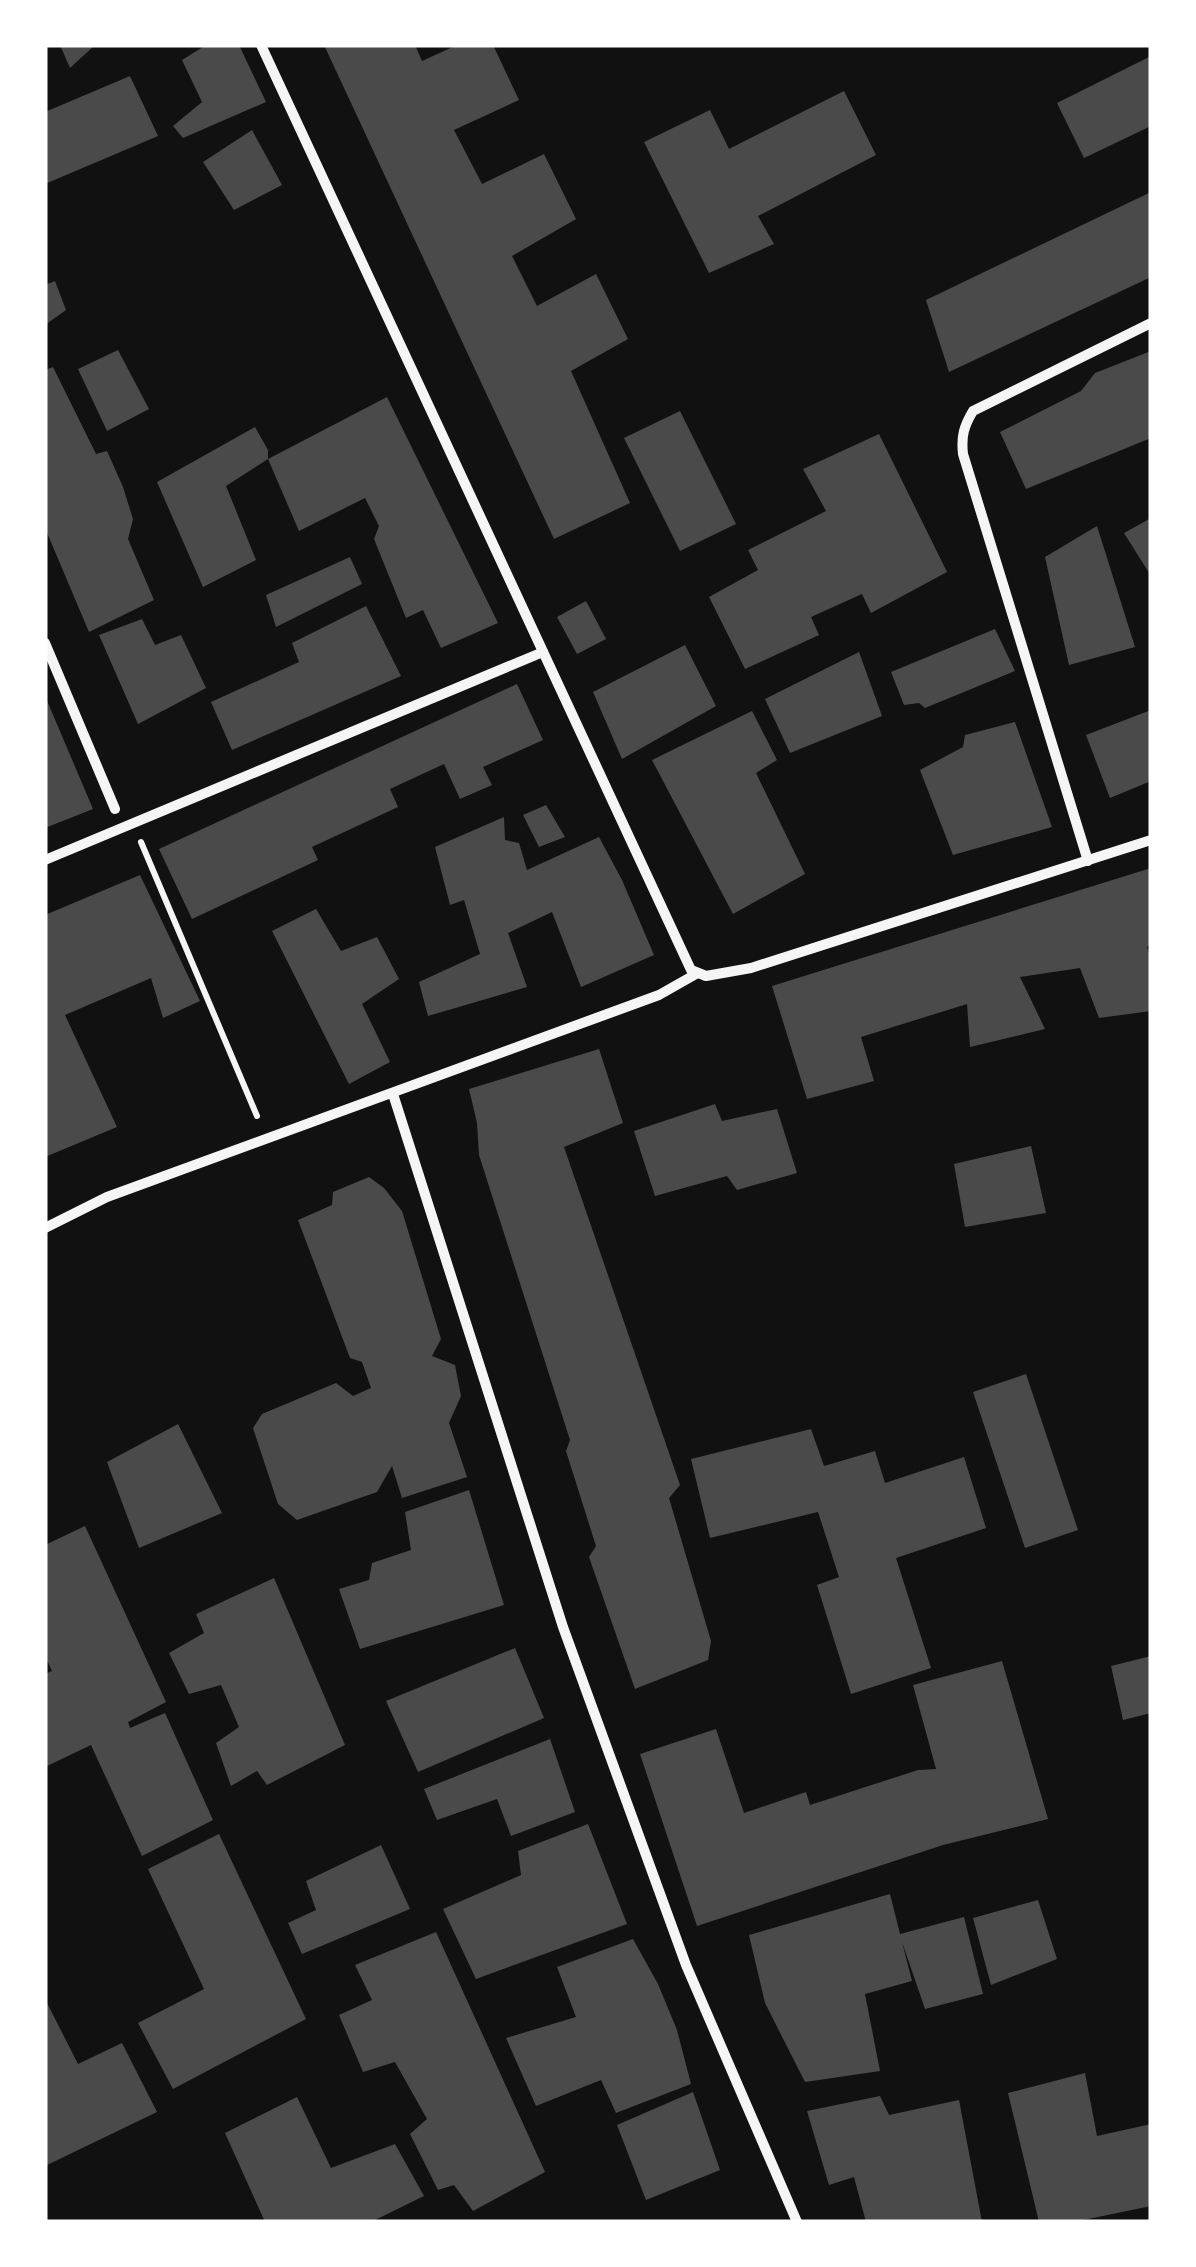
<svg xmlns="http://www.w3.org/2000/svg" width="1196" height="2267" font-family="Georgia,serif">
  <style>
    .building { fill: #4a4a4a }
    .lines { fill: none; stroke-linecap: round; stroke-linejoin: round }
    .path { stroke: #f5f5f5; stroke-width: 6 }
    .minor { stroke: #f5f5f5; stroke-width: 10 }
  </style>
  <rect width="100%" height="100%" fill="#111"/>
  <g class="building">
    <polygon points="60,45 95,45 70,68"/>
    <polygon points="206,45 239,45 266,102 183,138 173,126 202,102 182,60"/>
    <polygon points="324,45 415,45 422,61 457,45 493,45 519,100 454,130 482,184 544,154 576,219 512,256 537,306 596,274 628,339 571,371 630,503 554,539"/>
    <polygon points="1151,56 1151,126 1084,158 1057,103"/>
    <polygon points="130,76 158,136 45,184 45,112"/>
    <polygon points="844,91 876,155 758,216 774,244 709,273 644,142 710,110 729,149"/>
    <polygon points="252,130 282,185 234,210 203,162"/>
    <polygon points="1151,192 1151,277 949,372 926,300"/>
    <polygon points="55,281 66,310 45,325 45,285"/>
    <polygon points="118,350 149,409 107,431 78,369"/>
    <polygon points="1151,351 1151,438 1026,489 1000,432 1081,391 1095,373"/>
    <polygon points="53,367 96,454 107,451 123,487 133,519 128,539 154,600 89,632 45,528 45,370"/>
    <polygon points="387,397 498,623 441,648 423,610 406,618 374,539 379,526 365,498 299,531 268,459 226,486 256,560 203,587 157,482 255,427 268,450 268,459"/>
    <polygon points="680,411 736,524 680,551 624,438"/>
    <polygon points="879,434 947,572 871,613 862,594 811,617 819,635 745,669 709,597 758,570 748,550 826,511 803,469"/>
    <polygon points="1151,518 1151,576 1124,533"/>
    <polygon points="1097,526 1135,647 1069,665 1045,557"/>
    <polygon points="350,557 362,584 276,627 266,595"/>
    <polygon points="586,601 606,639 577,654 557,617"/>
    <polygon points="366,606 401,676 232,750 211,702 299,662 292,643"/>
    <polygon points="142,619 155,645 181,635 206,688 138,724 99,635"/>
    <polygon points="995,629 1015,671 925,708 919,703 904,705 891,672"/>
    <polygon points="685,645 716,706 622,759 593,692"/>
    <polygon points="859,652 882,716 790,753 765,699"/>
    <polygon points="517,684 543,740 483,767 492,785 460,799 444,764 390,789 398,807 312,847 318,860 192,919 159,849"/>
    <polygon points="45,696 93,809 45,828"/>
    <polygon points="1151,710 1151,781 1110,798 1086,735"/>
    <polygon points="752,711 777,760 756,773 805,874 733,914 652,760"/>
    <polygon points="1015,722 1052,827 953,855 920,770 963,747 965,735"/>
    <polygon points="546,805 565,837 539,847 523,815"/>
    <polygon points="504,817 505,840 519,843 527,870 599,837 622,880 654,955 581,987 552,912 508,933 527,987 428,1016 419,982 480,954 464,900 450,905 435,847"/>
    <polygon points="1151,868 1151,944 1147,947 1151,959 1151,1011 1099,1018 1080,968 1020,977 1045,1029 970,1047 967,1004 861,1037 874,1081 807,1099 772,986"/>
    <polygon points="140,875 200,1001 163,1018 151,978 65,1015 117,1127 45,1157 45,915"/>
    <polygon points="316,909 341,951 377,937 399,979 362,1004 390,1062 349,1084 272,931"/>
    <polygon points="599,1049 623,1123 564,1147 680,1485 669,1498 711,1641 708,1660 635,1689 589,1557 596,1546 566,1451 570,1440 479,1155 477,1123 469,1089"/>
    <polygon points="715,1104 722,1121 777,1109 797,1173 737,1190 727,1176 655,1196 634,1131"/>
    <polygon points="1031,1146 1046,1213 965,1227 954,1164"/>
    <polygon points="369,1177 384,1188 402,1211 441,1339 432,1356 455,1365 461,1396 449,1423 467,1477 402,1498 392,1466 377,1492 297,1520 278,1504 253,1428 262,1414 336,1383 353,1396 371,1388 362,1362 350,1358 298,1220 332,1205 333,1192"/>
    <polygon points="1026,1374 1078,1530 1025,1548 973,1392"/>
    <polygon points="178,1424 222,1513 139,1548 107,1462"/>
    <polygon points="811,1429 824,1466 875,1451 885,1483 964,1457 986,1528 896,1558 931,1668 851,1694 817,1585 839,1577 818,1512 710,1538 691,1459"/>
    <polygon points="469,1490 504,1605 360,1649 339,1589 369,1580 372,1563 411,1550 405,1512"/>
    <polygon points="85,1526 166,1702 128,1722 130,1728 165,1713 213,1820 142,1856 91,1745 45,1767 45,1674 52,1671 45,1656 45,1545"/>
    <polygon points="274,1578 345,1745 267,1785 257,1771 231,1786 216,1743 239,1727 221,1685 189,1694 169,1653 204,1633 196,1614"/>
    <polygon points="515,1648 544,1718 418,1772 386,1701"/>
    <polygon points="1151,1656 1151,1713 1123,1720 1111,1666"/>
    <polygon points="1002,1661 1048,1819 943,1845 697,1926 640,1754 716,1729 744,1813 806,1792 810,1805 918,1770 936,1769 913,1685"/>
    <polygon points="550,1739 575,1812 511,1836 497,1799 437,1820 424,1789"/>
    <polygon points="588,1824 627,1924 476,1979 443,1909 521,1875 518,1851"/>
    <polygon points="219,1834 306,2019 173,2089 138,2023 204,1989 148,1869"/>
    <polygon points="381,1845 410,1909 302,1954 288,1923 316,1910 306,1881"/>
    <polygon points="890,1894 900,1934 964,1917 983,1994 925,2009 902,1942 912,1981 865,1994 880,2071 805,2082 765,2003 749,1935"/>
    <polygon points="1038,1900 1057,1959 991,1985 973,1918"/>
    <polygon points="436,1932 545,2172 473,2211 454,2185 438,2190 410,2134 427,2119 395,2062 363,2072 339,2015 372,2000 355,1965"/>
    <polygon points="633,1939 658,1984 677,2030 691,2084 616,2113 601,2080 536,2106 506,2038 576,2017 557,1967"/>
    <polygon points="45,1999 78,2064 122,2043 157,2112 45,2166"/>
    <polygon points="1085,2073 1097,2136 1151,2124 1151,2206 1074,2222 1039,2222 1008,2093"/>
    <polygon points="693,2092 720,2170 646,2200 617,2125"/>
    <polygon points="880,2096 889,2115 959,2100 982,2222 866,2222 854,2177 829,2185 807,2111"/>
    <polygon points="297,2097 331,2168 395,2144 424,2196 371,2222 265,2222 225,2133"/>
  </g>
  <g class="lines">
    <polyline class="path" points="141,842 257,1116"/>
    <g class="minor">
      <polyline points="261,45 691,970 706,976 751,968 1151,840"/>
      <polyline points="45,643 115,809"/>
      <polyline points="45,860 543,652"/>
      <path d="M1088 861 963 454C961 436 964 426 973 411L1151 323"/>
      <polyline points="393,1094 563,1627 686,1965 797,2222"/>
      <polyline points="45,1228 107,1197 659,995 696,974"/>
    </g>
  </g>
  <rect width="1196" height="2267" fill="none" stroke="#ffffff" stroke-width="95"/>
</svg>
